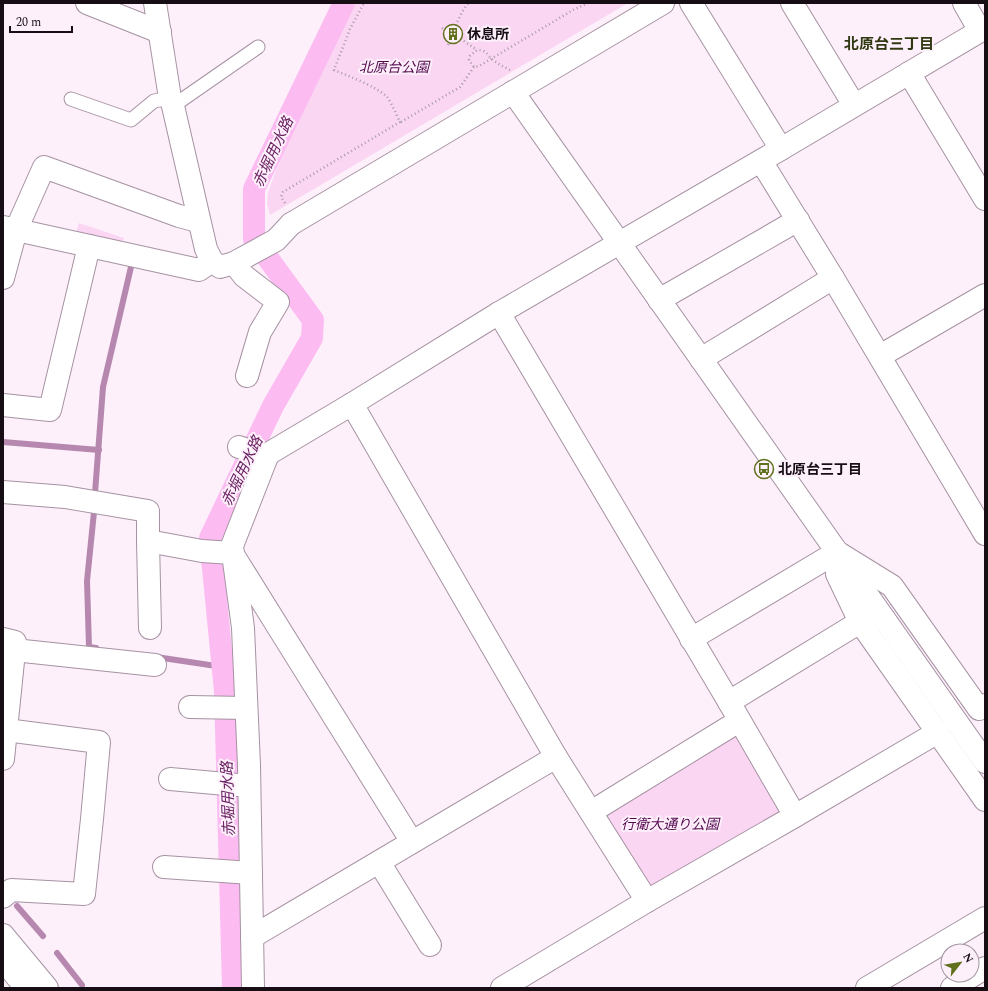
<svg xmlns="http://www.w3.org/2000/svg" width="988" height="991" font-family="Spectral,'Noto Sans JP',serif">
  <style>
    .green { fill: #fad6f3 }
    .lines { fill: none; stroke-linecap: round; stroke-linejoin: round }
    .stream { stroke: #b788af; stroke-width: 6 }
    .canal { stroke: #fcbcf2; stroke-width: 22 }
    .service-casing { stroke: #a692a2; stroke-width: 15 }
    .minor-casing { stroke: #a692a2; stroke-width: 24 }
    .tertiary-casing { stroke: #a692a2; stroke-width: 24 }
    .trunk-casing { stroke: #a692a2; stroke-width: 24 }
    .motorway-casing { stroke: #a692a2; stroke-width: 24 }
    .path { stroke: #a79ba5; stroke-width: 2.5; stroke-dasharray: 1 3; stroke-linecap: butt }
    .service { stroke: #fff; stroke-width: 13 }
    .minor { stroke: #fff; stroke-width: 22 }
    .tertiary { stroke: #fff; stroke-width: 22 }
    .trunk { stroke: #fff; stroke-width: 22 }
    .motorway { stroke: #fff; stroke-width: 22 }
    .labels { text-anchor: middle; stroke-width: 4; stroke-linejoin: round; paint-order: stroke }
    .poi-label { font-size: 14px; font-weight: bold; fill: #160e14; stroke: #fdf0fb; text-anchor: start }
    .park-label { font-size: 14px; font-style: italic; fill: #54094e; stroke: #fdf0fb }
    .neighbourhood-label { font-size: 15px; font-weight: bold; fill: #303811; stroke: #fdf0fb }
    .water-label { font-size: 15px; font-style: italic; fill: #6a2263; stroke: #fdf0fb }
  </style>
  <rect width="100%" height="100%" fill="#fdf0fb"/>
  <g class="green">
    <polygon points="353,3 628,3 270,215 267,204 268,192 289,135 317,79"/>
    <polygon points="79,223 124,238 121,249 75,235"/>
    <polygon points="730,732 741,735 781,803 777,817 661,888 648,885 604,814"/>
  </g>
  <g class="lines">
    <g class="stream">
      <polyline points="3,442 99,450"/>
      <polyline points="95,493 103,387 131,267"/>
      <polyline points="94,512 87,581 89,647 96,648"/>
      <polyline points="156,657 223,667"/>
      <polyline points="17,906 43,936"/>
      <polyline points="57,953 82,985"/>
    </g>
    <polyline class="canal" points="233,988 225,691 210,538 273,406 312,338 313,320 254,239 254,189 344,3"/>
    <g class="service-casing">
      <g id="service">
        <polyline points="71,99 131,120 154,101 170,98"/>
        <polyline points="173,106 258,47"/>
      </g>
    </g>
    <g class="minor-casing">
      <g id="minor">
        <polyline points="87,3 160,32"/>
        <polyline points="155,3 170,98 173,106 206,249 212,261 220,267 234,263 276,240 291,224"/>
        <polyline points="691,3 781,149"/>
        <polyline points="792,3 854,105"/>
        <polyline points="964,3 980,31"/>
        <polyline points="909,73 985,199"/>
        <polyline points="761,161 833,278 985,534"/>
        <polyline points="3,227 199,270 212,261"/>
        <polyline points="234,263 244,276 278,302 260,332 247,376"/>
        <polyline points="3,278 16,230 44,167 179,216 198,221"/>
        <polyline points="659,300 798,220"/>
        <polyline points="499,313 729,702 795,816"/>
        <polyline points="880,356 985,295"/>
        <polyline points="701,359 833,278"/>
        <polyline points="352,404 556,757 647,901"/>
        <polyline points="3,405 50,410 89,246"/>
        <polyline points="239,447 267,457"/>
        <polyline points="3,492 65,497 148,511 148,541 150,628"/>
        <polyline points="148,541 202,551 232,553 412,842"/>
        <polyline points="837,552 837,574 860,622 985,800"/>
        <polyline points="837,552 892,586 979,709 985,705"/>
        <polyline points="3,639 15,642 3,759"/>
        <polyline points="691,639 837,552"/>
        <polyline points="14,650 155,665"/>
        <polyline points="729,702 860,622"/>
        <polyline points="190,707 246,708"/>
        <polyline points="170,779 237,785 249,784"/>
        <polyline points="591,812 739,721"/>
        <polyline points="379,862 430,945"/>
        <polyline points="164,867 251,873"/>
        <polyline points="3,897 11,890 84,894 92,819 99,742 6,730"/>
        <polyline points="252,937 556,757"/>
        <polyline points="253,988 249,765 243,628 232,546 268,454 352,404 499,313 781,149 985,28"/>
        <polyline points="502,988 647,901 795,816 938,732"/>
      </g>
    </g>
    <g class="tertiary-casing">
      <g id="tertiary">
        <polyline points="513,92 985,762"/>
        <polyline points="291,224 663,3"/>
        <polyline points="3,935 47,988"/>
        <polyline points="3,960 26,988"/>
      </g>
    </g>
    <g class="trunk-casing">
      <polyline id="trunk" points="867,988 985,918"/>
    </g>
    <g class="motorway-casing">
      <polyline id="motorway" points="952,988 985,968"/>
    </g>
    <g class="path">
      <polyline points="442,28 449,32"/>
      <polyline points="454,29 462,12 468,3"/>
      <polyline points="458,37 460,33 451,27 446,36 455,41 458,37 477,50"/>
      <polyline points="448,45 451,39"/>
      <path d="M510 70C504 67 498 64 493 60 486 55 488 50 477 50L470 56 469 60 474 67 479 66 573 10 588 3"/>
      <polyline points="401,122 460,87 474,67"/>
      <path d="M285 203 281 197 283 192 400 122C397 116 391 102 387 97 376 86 348 76 334 70L350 29 364 3"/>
    </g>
    <use href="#service" class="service"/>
    <use href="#minor" class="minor"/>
    <use href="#tertiary" class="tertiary"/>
    <use href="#trunk" class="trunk"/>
    <use href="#motorway" class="motorway"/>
  </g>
  <defs>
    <g id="building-ring" transform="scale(1)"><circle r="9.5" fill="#fdf0fb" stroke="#61701c" stroke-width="1.5"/><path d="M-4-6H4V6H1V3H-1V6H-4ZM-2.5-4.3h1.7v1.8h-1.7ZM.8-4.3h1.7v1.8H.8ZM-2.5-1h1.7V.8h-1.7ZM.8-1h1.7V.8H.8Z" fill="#61701c"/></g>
    <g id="bus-ring" transform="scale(1)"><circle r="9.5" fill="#fdf0fb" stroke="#61701c" stroke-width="1.5"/><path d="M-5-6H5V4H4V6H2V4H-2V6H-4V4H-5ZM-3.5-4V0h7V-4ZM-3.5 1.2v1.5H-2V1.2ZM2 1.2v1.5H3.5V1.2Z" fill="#61701c"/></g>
  </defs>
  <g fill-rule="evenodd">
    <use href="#building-ring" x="453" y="34"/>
    <use href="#bus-ring" x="764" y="469"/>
  </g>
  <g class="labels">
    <g class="poi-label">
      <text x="467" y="39">休息所</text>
      <text x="778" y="474">北原台三丁目</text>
    </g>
    <g class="park-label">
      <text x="394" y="72">北原台公園</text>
      <text x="670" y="829">行衛大通り公園</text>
    </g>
    <g class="neighbourhood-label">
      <text x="889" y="49">北原台三丁目</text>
    </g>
    <g class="water-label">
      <text transform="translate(273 152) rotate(-65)" y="5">赤堀用水路</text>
      <text transform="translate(242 471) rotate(-64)" y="5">赤堀用水路</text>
      <text transform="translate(228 799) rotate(-92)" y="5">赤堀用水路</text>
    </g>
  </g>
  <rect width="988" height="991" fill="none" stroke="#160e14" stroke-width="8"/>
  <g transform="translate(960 963) rotate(59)"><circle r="19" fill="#fdf0fb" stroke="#a1969f"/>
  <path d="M0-3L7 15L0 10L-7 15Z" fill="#61701c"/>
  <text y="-6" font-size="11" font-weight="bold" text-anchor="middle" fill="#160e14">N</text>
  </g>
  <path d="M10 26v6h62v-6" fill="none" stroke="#160e14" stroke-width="2"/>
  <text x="16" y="26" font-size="12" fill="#160e14" stroke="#fdf0fb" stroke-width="3" paint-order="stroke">20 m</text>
</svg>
